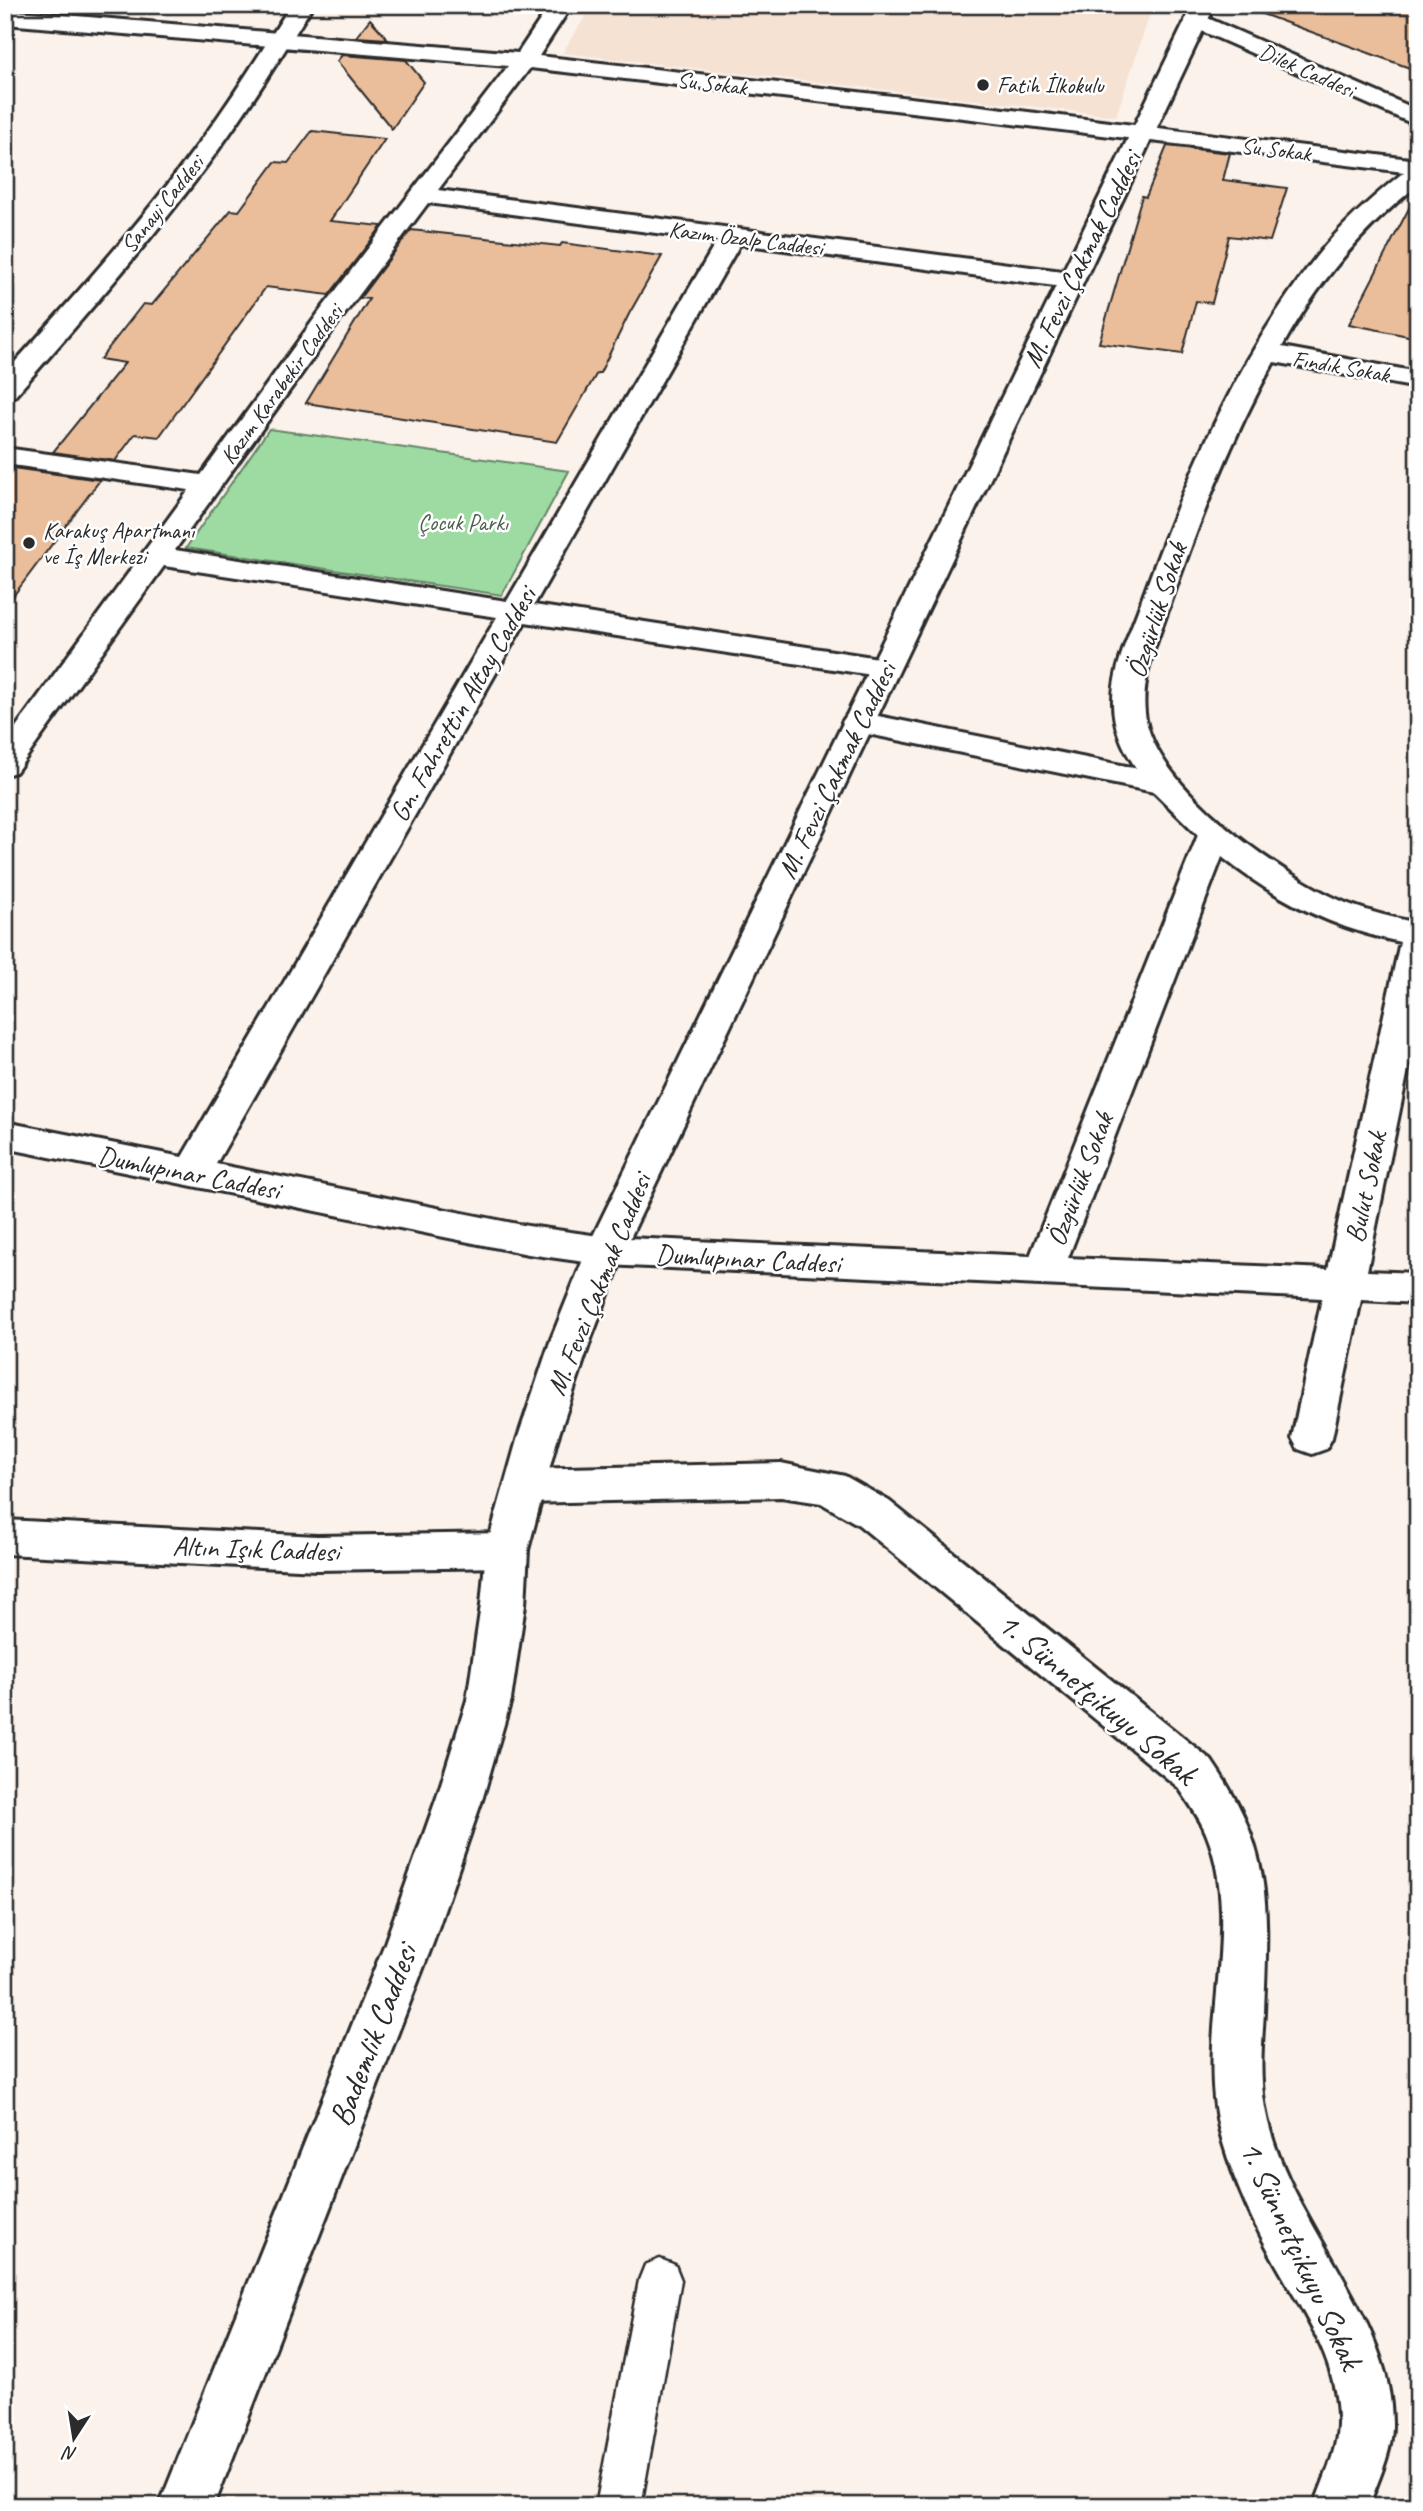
<svg xmlns="http://www.w3.org/2000/svg" width="1423" height="2511" font-family="Caveat,sans-serif">
  <style>
    .built { fill: #f6e2d3 }
    .green { fill: #9edba2; stroke: #648366; stroke-width: 2 }
    .building { fill: #ebbe9b; stroke: #2b2b2b; stroke-width: 2 }
    .lines { fill: none; stroke-linecap: round; stroke-linejoin: round }
    .service-casing { stroke: #2b2b2b; stroke-width: 5 }
    .minor-casing { stroke: #2b2b2b; stroke-width: 6 }
    .tertiary-casing { stroke: #2b2b2b; stroke-width: 6 }
    .service { fill: #fff; fill-rule: evenodd }
    .minor { fill: #fff; fill-rule: evenodd }
    .tertiary { fill: #fff; fill-rule: evenodd }
    .poi-dot { fill: #2b2b2b; stroke: #fff; stroke-width: 2.5 }
    .labels { text-anchor: middle; stroke-width: 5; stroke-linejoin: round; paint-order: stroke }
    .far-street-label { font-size: 23px; fill: #2b2b2b; stroke: #fff }
    .far-poi-label { font-size: 23px; fill: #2b2b2b; stroke: #fff; text-anchor: start }
    .far-park-label { font-size: 23px; fill: #4e604f; stroke: #fff }
    .street-label { font-size: 28px; fill: #2b2b2b; stroke: #fff }
    .near-street-label { font-size: 33px; fill: #2b2b2b; stroke: #fff }
  </style>
  <rect width="100%" height="100%" fill="#fbf2eb"/>
  <filter id="ink" filterUnits="userSpaceOnUse"><feTurbulence type="fractalNoise" baseFrequency=".0143" numOctaves="2"/><feDisplacementMap in="SourceGraphic" scale="14" xChannelSelector="R" yChannelSelector="G"/><feConvolveMatrix kernelMatrix="1 2 1 2 8 2 1 2 1" color-interpolation-filters="sRGB"/></filter>
  <g filter="url(#ink)">
    <polygon class="built" points="593,5 1153,5 1116,116 562,53"/>
    <polygon class="green" points="269,429 569,471 502,595 186,548"/>
    <g class="building">
      <polygon points="1255,5 1418,5 1418,71 1254,11"/>
      <polygon points="370,19 388,39 356,37"/>
      <polygon points="342,55 406,60 424,82 392,129 337,61"/>
      <polygon points="312,131 385,139 330,221 382,226 329,295 266,287 159,437 135,434 115,461 53,452 125,363 100,359 143,304 152,305 231,210 239,211 275,162 288,163"/>
      <polygon points="1167,146 1230,153 1223,180 1287,188 1270,241 1229,236 1212,303 1196,301 1182,354 1099,343 1142,196 1146,197"/>
      <polygon points="1418,191 1418,338 1349,324"/>
      <polygon points="411,230 560,246 562,243 662,256 629,314 600,373 597,373 557,442 306,403 369,299 360,298"/>
      <polygon points="5,467 100,480 5,607"/>
    </g>
    <g class="lines">
      <g class="service-casing">
        <polygon id="service" points="660,2259 675,2265 681,2280 641,2506 596,2506 639,2280 645,2265"/>
      </g>
      <g class="minor-casing">
        <g id="minor">
          <path d="M550 5H572L539 56 972 105 1418 160V185C1361 230 1317 284 1282 347L1418 372V388L1274 362C1231 439 1199 522 1170 605 1158 639 1141 675 1145 713 1152 786 1282 876 1346 903 1370 912 1393 918 1418 923V1021L1367 1271 1418 1273V1303L1361 1300 1332 1438 1326 1449 1312 1454 1298 1449 1292 1438 1322 1298 606 1265 528 1254 5 1148V1122L182 1157 497 617 164 566 16 772 5 775V742L189 490 5 464V448L201 475 320 311 508 66 5 24V10L518 53ZM530 68 972 119 1404 172C1371 198 1341 225 1316 257 1236 359 1185 481 1141 602 1130 633 1114 665 1113 699 1112 725 1122 747 1136 768L858 712 847 715 842 722 847 729 858 732 1154 792 1198 835 1030 1256 606 1237 528 1226 216 1164 525 622 885 677 896 675 900 668 896 661 885 659 534 605 740 244 1070 288 1079 285 1083 280 1079 275 1070 272 438 190ZM428 203 717 241 507 601 175 550 338 323ZM1222 857C1274 899 1334 929 1400 942L1328 1269 1068 1258Z"/>
          <polygon points="1196,13 1418,110 1418,126 1188,25 1185,20 1188,15"/>
          <path d="M781 1463 845 1476 889 1501 1211 1760C1274 1851 1268 1907 1264 2012 1262 2044 1259 2076 1265 2108 1285 2219 1393 2313 1392 2425 1392 2453 1378 2480 1369 2506H1314C1323 2480 1337 2453 1338 2425 1340 2361 1300 2309 1271 2255 1249 2215 1230 2172 1219 2128 1196 2032 1244 1927 1206 1833 1199 1817 1189 1803 1179 1788L859 1525 821 1503 781 1497 525 1503 510 1498 504 1486 510 1474 525 1469Z"/>
          <polygon points="5,1520 317,1536 507,1533 522,1538 528,1550 522,1562 507,1567 317,1570 5,1554"/>
        </g>
      </g>
      <g class="tertiary-casing">
        <g id="tertiary">
          <path d="M291 5H313C282 55 251 105 216 153 154 238 84 317 15 396L5 398V373C73 298 142 222 202 139 234 96 262 50 291 5Z"/>
          <polygon points="1193,5 1215,5 629,1240 591,1339 557,1440 528,1550 525,1605 511,1700 483,1797 433,1943 214,2506 159,2506 385,1943 437,1797 467,1700 481,1605 486,1550 517,1440 551,1339 591,1240"/>
        </g>
      </g>
      <use href="#service" class="service"/>
      <use href="#minor" class="minor"/>
      <use href="#tertiary" class="tertiary"/>
    </g>
  </g>
  <g class="poi-dot">
    <circle cx="983" cy="85" r="7"/>
    <circle cx="29" cy="543" r="7"/>
  </g>
  <g class="labels">
    <g class="far-street-label">
      <text transform="translate(1307 70) rotate(24)" y="8">Dilek Caddesi</text>
      <text transform="translate(712 83) rotate(7)" y="8">Su Sokak</text>
      <text transform="translate(1276 149) rotate(7)" y="8">Su Sokak</text>
      <text transform="translate(162 204) rotate(-51)" y="8">Sanayi Caddesi</text>
      <text transform="translate(746 238) rotate(7)" y="8">Kazım Özalp Caddesi</text>
      <text transform="translate(1341 366) rotate(10)" y="8">Fındık Sokak</text>
      <text transform="translate(281 384) rotate(-54)" y="8">Kazım Karabekir Caddesi</text>
    </g>
    <g class="far-poi-label">
      <text x="997" y="93">Fatih İlkokulu</text>
      <text x="43" y="538">Karakuş Apartmanı<tspan x="43" dy="26">ve İş Merkezi</tspan></text>
    </g>
    <g class="far-park-label">
      <text x="463" y="530">Çocuk Parkı</text>
    </g>
    <g class="street-label">
      <text transform="translate(1081 259) rotate(-64)" y="10">M. Fevzi Çakmak Caddesi</text>
      <text transform="translate(1156 610) rotate(-72)" y="10">Özgürlük Sokak</text>
      <text transform="translate(462 704) rotate(-60)" y="10">Gn. Fahrettin Altay Caddesi</text>
      <text transform="translate(836 770) rotate(-64)" y="10">M. Fevzi Çakmak Caddesi</text>
      <text transform="translate(189 1172) rotate(11)" y="10">Dumlupınar Caddesi</text>
      <text transform="translate(1079 1179) rotate(-69)" y="10">Özgürlük Sokak</text>
      <text transform="translate(1365 1187) rotate(-78)" y="10">Bulut Sokak</text>
      <text transform="translate(748 1258) rotate(3)" y="10">Dumlupınar Caddesi</text>
      <text transform="translate(598 1284) rotate(-68)" y="10">M. Fevzi Çakmak Caddesi</text>
      <text transform="translate(256 1548) rotate(2)" y="10">Altın Işık Caddesi</text>
    </g>
    <g class="near-street-label">
      <text transform="translate(1098 1697) rotate(40)" y="12">1. Sünnetçikuyu Sokak</text>
      <text transform="translate(372 2035) rotate(-69)" y="12">Bademlik Caddesi</text>
      <text transform="translate(1302 2254) rotate(65)" y="12">1. Sünnetçikuyu Sokak</text>
    </g>
  </g>
  <rect width="1423" height="2511" fill="none" stroke="#fff" stroke-width="28"/>
  <rect x="14" y="14" width="1395" height="2483" fill="none" stroke="#2b2b2b" stroke-width="2.5" filter="url(#ink)"/>
  <g transform="translate(74 2438) rotate(192)" stroke="#ffffff" stroke-width="5" paint-order="stroke">
  <path d="M0-5L12 26L0 18L-12 26Z" fill="#2b2b2b"/>
  <text y="-10" font-size="19" font-weight="bold" text-anchor="middle" fill="#2b2b2b">N</text>
  </g>
</svg>
